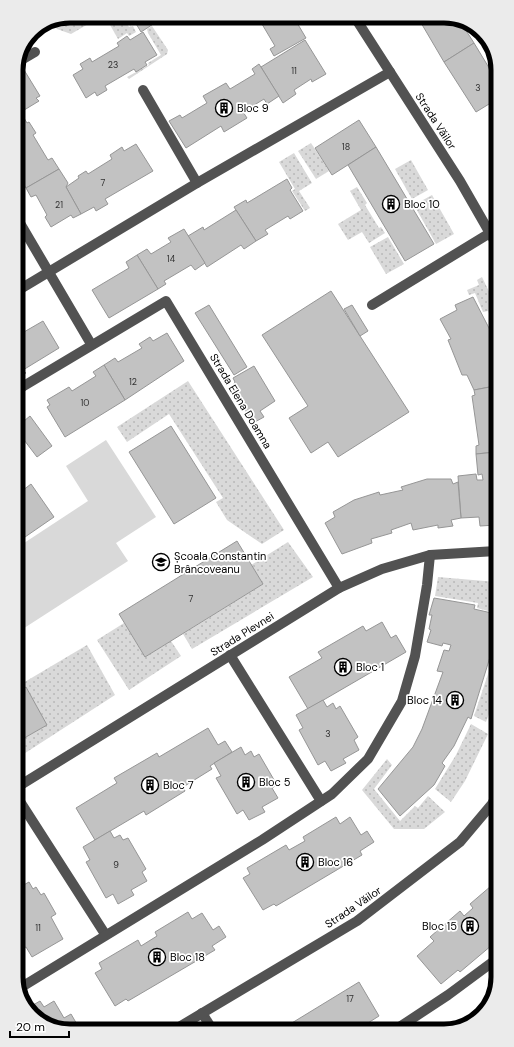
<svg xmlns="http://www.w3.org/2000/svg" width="514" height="1047" font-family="'DM Sans',sans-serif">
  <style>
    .grass { fill: url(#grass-dots) }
    .green { fill: #d9d9d9 }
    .building { fill: #c2c2c2; stroke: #969696 }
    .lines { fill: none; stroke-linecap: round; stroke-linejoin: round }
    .minor { stroke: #525252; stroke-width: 10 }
    .labels { text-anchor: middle; stroke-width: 3.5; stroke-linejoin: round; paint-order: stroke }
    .number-label { font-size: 9px; fill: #303030 }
    .poi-label { font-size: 11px; fill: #000; stroke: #fff; text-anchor: start }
    .street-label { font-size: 11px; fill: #000; stroke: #fff }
    .rim { fill: none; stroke: #000; stroke-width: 5 }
  </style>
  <defs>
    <pattern id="grass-dots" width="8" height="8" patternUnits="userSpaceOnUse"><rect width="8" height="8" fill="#d9d9d9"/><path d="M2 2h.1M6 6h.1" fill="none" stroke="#b8b8b8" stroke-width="1.8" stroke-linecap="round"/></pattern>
  </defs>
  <rect width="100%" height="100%" fill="#fff"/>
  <g class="grass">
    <polygon points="70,16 91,16 90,23 71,34 57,29 53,23"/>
    <polygon points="105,16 122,16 129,27 133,26 136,32 129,36 127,33 118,39"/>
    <polygon points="152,26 168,50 167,54 129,79 127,77 149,65 148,63 161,55 148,33 147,29"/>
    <polygon points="311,143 329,171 316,179 298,151"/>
    <polygon points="294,153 312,183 299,191 310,208 305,211 292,191 295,189 279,162"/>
    <polygon points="411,160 428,190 412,199 395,169"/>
    <polygon points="357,187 367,203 365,205 379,228 381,227 385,233 369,243 362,232 348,240 338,224 361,210 350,191"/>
    <polygon points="432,195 454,234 436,244 414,205"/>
    <polygon points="388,237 404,264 386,274 370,247"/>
    <polygon points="482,277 495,304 495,328 488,311 483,312 475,293 469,295 467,290 479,285 477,280"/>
    <polygon points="188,381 284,530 262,544 227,520 216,502 223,498 169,414 127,442 117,427"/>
    <polygon points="288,542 313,577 192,649 183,634 263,584 251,565"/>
    <polygon points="438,577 496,582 496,613 477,608 478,603 435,596"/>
    <polygon points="124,623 145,657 171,641 181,656 129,690 97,640"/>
    <polygon points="87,645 115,695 19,757 19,741 47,725 23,683"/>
    <polygon points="495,653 497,654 497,693 486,722 474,716"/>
    <polygon points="471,724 488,734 465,781 451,802 435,789 456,755"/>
    <polygon points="387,759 392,765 374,789 400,821 415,806 418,808 428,796 445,812 424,829 394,829 362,790"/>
  </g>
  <polygon class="green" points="106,440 156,517 116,543 128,561 18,632 18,547 88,501 66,466"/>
  <g class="building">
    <polygon points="124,16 163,16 164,17 141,32 135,22 130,25"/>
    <polygon points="251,16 293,16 306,38 274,56 270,49 275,46 259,19 254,22"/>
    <polygon points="417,16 448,16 460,21 474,43 444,62"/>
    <polygon points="143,32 157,55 145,62 147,65 136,72 134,69 105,86 107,90 97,96 95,92 86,98 73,75 83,69 80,64 90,58 92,62 119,46 117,43 127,36 130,40"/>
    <polygon points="305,40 326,74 312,82 311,79 294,90 296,94 283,103 261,67"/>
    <polygon points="474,43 494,76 494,101 476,112 444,62"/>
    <polygon points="259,64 279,96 267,104 264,99 243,112 247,118 224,132 221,126 186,148 169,121 180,115 182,118 207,103 203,96 226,83 230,89 255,74 252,69"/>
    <polygon points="21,65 40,96 36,98 39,101 16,115 16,68"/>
    <polygon points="21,113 27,123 29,122 36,133 33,135 48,160 52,158 59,169 26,188 19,176 21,175 17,167 16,115"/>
    <polygon points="359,120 376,147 332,175 315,148"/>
    <polygon points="136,144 153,171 105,199 108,204 96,211 94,207 81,214 66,187 79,178 78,176 86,171 88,174 112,159 110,155 122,147 124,151"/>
    <polygon points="376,147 434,244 405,261 348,165"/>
    <polygon points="59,169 68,183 66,187 81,214 73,218 71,215 51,227 45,217 47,215 36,195 31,197 26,188"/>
    <polygon points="287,179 292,188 290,190 303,211 290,219 288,216 265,230 268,234 256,241 234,207 246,200 247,203"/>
    <polygon points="236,210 256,241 244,249 241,245 207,267 188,236 203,227 204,230"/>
    <polygon points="184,229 205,263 195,270 191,265 164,281 166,284 158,289 137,255 147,249 151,254 171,242 168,238"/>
    <polygon points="137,255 158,289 109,318 92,290 129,268 126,262"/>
    <polygon points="331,291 409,412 338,457 328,442 311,453 289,418 308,406 262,335"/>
    <polygon points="473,297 490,330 494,328 495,333 495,386 474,390 467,375 462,375 448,340 451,339 440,319 457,310 455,305"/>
    <polygon points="209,305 247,367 234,375 195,313"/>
    <polygon points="352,305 368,331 360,336 344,309"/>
    <polygon points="43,321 59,348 23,370 26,373 17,378 17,336"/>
    <polygon points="167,333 184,361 125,400 104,365 115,358 118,362 142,348 139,344 150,337 153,341"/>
    <polygon points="104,365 125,400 65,437 47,407 50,405 47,400 69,387 72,391 96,376 93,372"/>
    <polygon points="254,366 275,401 260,411 264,417 253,423 235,393 238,391 234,384 235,382 233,378"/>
    <polygon points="495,386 496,452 476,454 476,446 479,445 472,396 475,395 474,390"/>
    <polygon points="30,416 52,446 37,457 18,432 18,426"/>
    <polygon points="171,426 216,498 174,524 129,452"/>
    <polygon points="496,452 496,525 480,526 479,517 461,518 458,476 476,474 477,480 483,480 482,474 478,475 476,454"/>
    <polygon points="427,479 451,479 453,484 458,482 461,518 451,520 453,526 438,528 438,525 413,530 411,523 391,530 392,533 371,539 372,543 342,554 325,523 335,517 333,512 354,500 379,492 380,495 403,490 401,487"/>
    <polygon points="31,484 54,517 25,537 18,527 18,494"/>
    <polygon points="237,541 263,584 145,657 119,614"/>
    <polygon points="434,598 475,605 474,609 496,614 492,633 497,635 492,657 490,657 471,719 468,717 454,746 442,763 445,766 434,785 400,816 378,789 413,747 422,729 443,672 437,671 444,650 449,651 451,645 443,643 442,646 427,642 431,630 429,629 432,615 429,615"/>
    <polygon points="382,622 391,638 396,635 406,652 308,709 289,677 322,658 318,652 363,626 366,631"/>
    <polygon points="26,687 47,725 19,741 19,691"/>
    <polygon points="323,700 327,707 333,703 336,709 340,706 358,737 354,740 359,750 343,759 346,763 331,771 325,761 318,765 299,730 303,728 296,715"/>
    <polygon points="208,728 218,745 225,741 232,752 210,766 212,769 183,787 185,791 146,815 144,811 95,840 76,808 117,783 114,778 157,753 159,757"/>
    <polygon points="241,747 245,755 251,751 254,757 259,754 277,785 272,788 278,798 262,807 265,812 249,820 243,810 237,814 216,778 221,776 214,763"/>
    <polygon points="336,817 340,824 350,817 361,835 367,831 374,842 360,851 362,855 276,906 274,904 263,910 243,878 250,874 247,868 286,845 289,850 305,841 303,837"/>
    <polygon points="110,831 114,838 120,835 123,840 128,838 146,869 142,872 147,881 131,890 134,895 118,904 113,894 106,898 86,862 90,860 83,847"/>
    <polygon points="498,880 498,938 490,944 492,945 460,972 458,970 441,984 417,956 434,941 430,937 460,911 464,916 473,908 470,904"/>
    <polygon points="29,882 33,889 36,887 41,895 44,893 56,914 51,917 63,939 32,957 26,947 20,949 20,887"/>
    <polygon points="188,912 192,919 202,913 213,930 219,926 226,937 212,946 215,950 128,1001 126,999 115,1006 95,973 102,969 99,963 138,940 141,946 157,936 155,932"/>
    <polygon points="359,982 379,1016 360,1028 282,1029"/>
    <polygon points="40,1001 44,1007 54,1001 64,1018 71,1014 78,1026 66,1031 37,1020 28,1008"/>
  </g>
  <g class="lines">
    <g class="minor">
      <polyline points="354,16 460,181 495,242"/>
      <polyline points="18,62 35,52"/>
      <polyline points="143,90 197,183"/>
      <polyline points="17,218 91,344"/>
      <polyline points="17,291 197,183 390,72"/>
      <polyline points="372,305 490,233"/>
      <polyline points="17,390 166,301 339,588"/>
      <polyline points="230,655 321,801"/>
      <polyline points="19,786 339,588 382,569 430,555 496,551"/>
      <polyline points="19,800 105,934"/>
      <polyline points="20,988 262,840 332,794 368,759 402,701 415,656 427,585 430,555"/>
      <polyline points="202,1013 212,1029"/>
      <polyline points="398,1028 448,995 498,958"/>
      <polyline points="174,1030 357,921 460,842 492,804 497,795"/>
    </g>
  </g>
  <defs>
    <g id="building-ring" transform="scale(0.9)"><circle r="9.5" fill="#fff" stroke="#000" stroke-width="1.5"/><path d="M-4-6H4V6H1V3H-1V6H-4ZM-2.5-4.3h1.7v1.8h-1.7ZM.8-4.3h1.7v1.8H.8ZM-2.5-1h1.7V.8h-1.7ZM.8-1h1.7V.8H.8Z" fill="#000"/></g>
    <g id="school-ring" transform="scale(0.9)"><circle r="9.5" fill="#fff" stroke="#000" stroke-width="1.5"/><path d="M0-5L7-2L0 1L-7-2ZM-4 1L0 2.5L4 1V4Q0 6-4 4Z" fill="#000"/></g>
  </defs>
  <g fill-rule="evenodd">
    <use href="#building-ring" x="224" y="108"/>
    <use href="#building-ring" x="391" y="204"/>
    <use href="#school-ring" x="161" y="562"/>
    <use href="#building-ring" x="343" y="667"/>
    <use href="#building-ring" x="455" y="700"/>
    <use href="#building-ring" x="246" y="782"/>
    <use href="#building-ring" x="150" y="785"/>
    <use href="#building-ring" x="305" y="862"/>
    <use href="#building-ring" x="470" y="926"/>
    <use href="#building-ring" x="157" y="957"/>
  </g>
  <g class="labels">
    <g class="number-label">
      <text x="113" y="68">23</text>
      <text x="294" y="74">11</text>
      <text x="478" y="91">3</text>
      <text x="346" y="150">18</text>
      <text x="103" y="186">7</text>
      <text x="59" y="208">21</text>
      <text x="171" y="262">14</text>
      <text x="133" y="385">12</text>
      <text x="85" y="406">10</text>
      <text x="191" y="602">7</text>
      <text x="328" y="737">3</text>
      <text x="116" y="868">9</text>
      <text x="38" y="931">11</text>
      <text x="350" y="1002">17</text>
    </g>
    <g class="poi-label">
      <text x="237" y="112">Bloc 9</text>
      <text x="404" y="208">Bloc 10</text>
      <text x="174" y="560">Școala Constantin<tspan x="174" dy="13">Brâncoveanu</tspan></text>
      <text x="356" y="671">Bloc 1</text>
      <text x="442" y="704" text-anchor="end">Bloc 14</text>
      <text x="259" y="786">Bloc 5</text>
      <text x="163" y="789">Bloc 7</text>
      <text x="318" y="866">Bloc 16</text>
      <text x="457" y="930" text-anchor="end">Bloc 15</text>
      <text x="170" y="961">Bloc 18</text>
    </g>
    <g class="street-label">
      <text transform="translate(436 121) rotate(57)" y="4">Strada Văilor</text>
      <text transform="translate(241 401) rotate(59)" y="4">Strada Elena Doamna</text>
      <text transform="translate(242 634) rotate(-32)" y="4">Strada Plevnei</text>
      <text transform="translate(353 907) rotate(-34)" y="4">Strada Văilor</text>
    </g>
  </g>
  <path d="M0 0H514V1047H0ZM70 23H444A47 47 0 0 1 491 70V977A47 47 0 0 1 444 1024H70A47 47 0 0 1 23 977V70A47 47 0 0 1 70 23Z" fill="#ebebeb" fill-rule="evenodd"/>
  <path class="rim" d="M70 23H444A47 47 0 0 1 491 70V977A47 47 0 0 1 444 1024H70A47 47 0 0 1 23 977V70A47 47 0 0 1 70 23Z"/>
  <path d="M10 1031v6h59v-6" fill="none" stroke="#000000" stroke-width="2"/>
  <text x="16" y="1031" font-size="12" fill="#000000" stroke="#ffffff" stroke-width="3" paint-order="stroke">20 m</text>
</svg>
